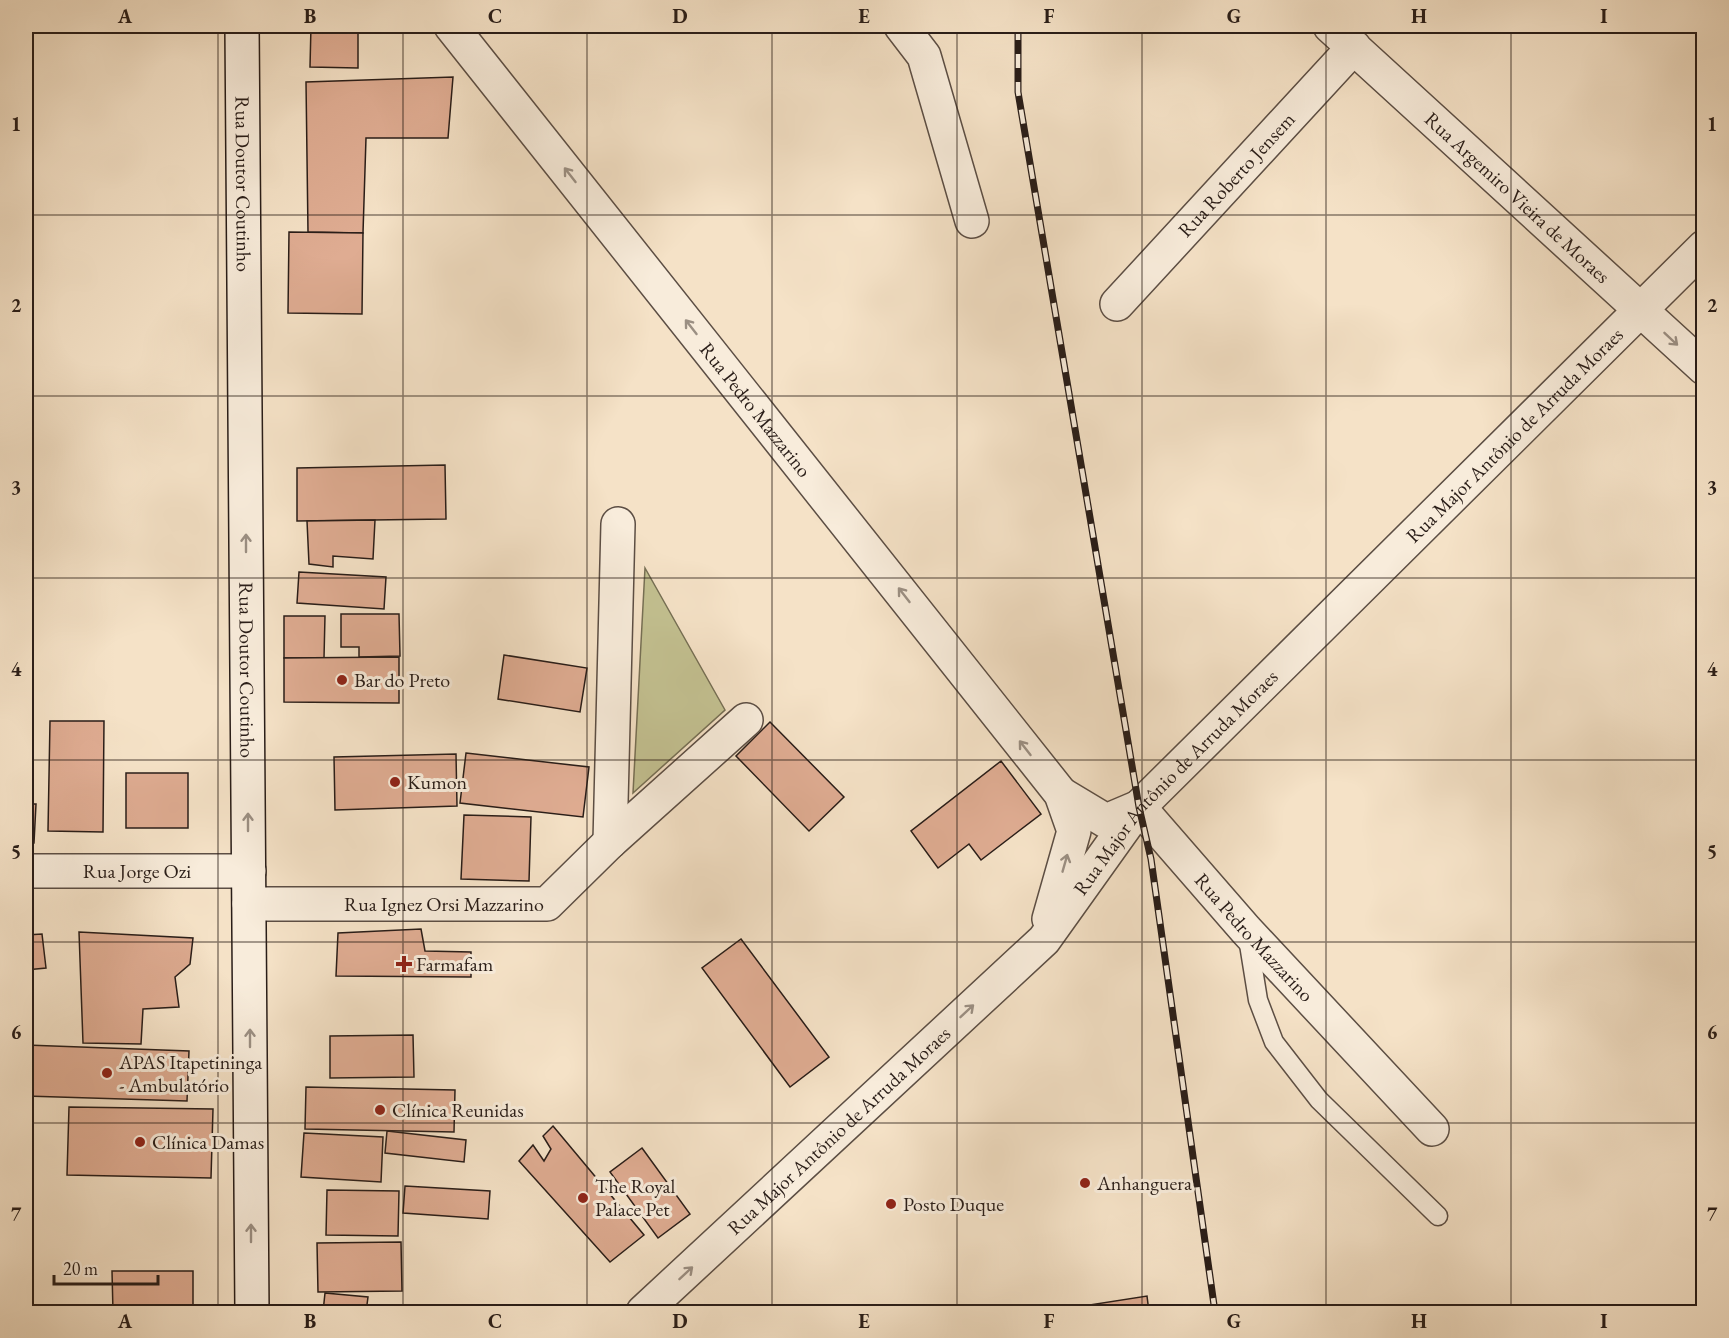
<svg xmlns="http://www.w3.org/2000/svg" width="1729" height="1338" font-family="'EB Garamond',serif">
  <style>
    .green { fill: #c3c191; stroke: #766f54; stroke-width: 1.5 }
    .building { fill: #dfac92; stroke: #291d18; stroke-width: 1.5 }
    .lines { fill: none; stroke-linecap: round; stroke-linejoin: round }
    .service-casing { stroke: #5c4e44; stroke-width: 21 }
    .minor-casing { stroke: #5c4e44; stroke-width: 36 }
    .secondary-casing { stroke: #291d18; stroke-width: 36 }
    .service { stroke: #f8ecdb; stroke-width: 18 }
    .minor { stroke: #f8ecdb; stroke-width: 33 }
    .secondary { stroke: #f8ecdb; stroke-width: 33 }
    .rail-casing { stroke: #291d18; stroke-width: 7 }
    .rail { stroke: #f8ecdb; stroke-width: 4.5; stroke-dasharray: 14; stroke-linecap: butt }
    .oneway { stroke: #9b8f83 }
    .grid { fill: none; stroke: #291d18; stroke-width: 1.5; stroke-opacity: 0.55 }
    .poi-dot { fill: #8f2418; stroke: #f8ecdb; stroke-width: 2 }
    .labels { text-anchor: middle; stroke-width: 6; stroke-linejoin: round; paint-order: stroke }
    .street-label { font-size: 20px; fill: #291d18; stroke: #f8ecdb }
    .poi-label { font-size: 20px; fill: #291d18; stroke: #f8ecdb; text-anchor: start }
    .neatline { fill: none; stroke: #291d18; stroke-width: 2 }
    .grid-label { font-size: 20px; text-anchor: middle; font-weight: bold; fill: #291d18 }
  </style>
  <rect width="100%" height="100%" fill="#f5e2c7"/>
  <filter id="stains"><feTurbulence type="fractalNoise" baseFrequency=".00333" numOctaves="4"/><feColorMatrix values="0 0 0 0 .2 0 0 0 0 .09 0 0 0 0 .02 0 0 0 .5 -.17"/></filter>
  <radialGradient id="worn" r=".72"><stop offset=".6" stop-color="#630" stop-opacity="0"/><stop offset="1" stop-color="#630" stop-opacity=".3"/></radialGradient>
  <polygon class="green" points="645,568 725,710 633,793"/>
  <g class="building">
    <polygon points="311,26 358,26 358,68 310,67"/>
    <polygon points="453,77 448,138 366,138 363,233 308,232 306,82"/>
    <polygon points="289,232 363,233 362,314 288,313"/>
    <polygon points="445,465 446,519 297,521 297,468"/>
    <polygon points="375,520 373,559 333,556 333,567 309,564 307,521"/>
    <polygon points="299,572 386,577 384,609 297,603"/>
    <polygon points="341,614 399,614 400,656 359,657 359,647 341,647"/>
    <polygon points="284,616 325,616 324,658 284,658"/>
    <polygon points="504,655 587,668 580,712 498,699"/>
    <polygon points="399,657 399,703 284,702 284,658"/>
    <polygon points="50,721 104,721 103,832 48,831"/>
    <polygon points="770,722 844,797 809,831 736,756"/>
    <polygon points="466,753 589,767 583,817 460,803"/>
    <polygon points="456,754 457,806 335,810 334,757"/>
    <polygon points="1001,761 1041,814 981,860 969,844 938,868 911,831"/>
    <rect x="126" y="773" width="62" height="55"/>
    <polygon points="26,804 36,804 34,843 26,842"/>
    <polygon points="464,815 531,817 529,881 461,879"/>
    <polygon points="421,929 425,951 471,952 471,977 336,976 338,933"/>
    <polygon points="79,932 193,938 190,964 175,977 179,1007 143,1009 141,1044 83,1043"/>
    <polygon points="42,934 46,968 26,970 26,935"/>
    <polygon points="741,939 829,1057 790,1087 702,968"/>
    <polygon points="413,1035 414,1077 330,1078 330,1036"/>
    <polygon points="26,1045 189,1051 187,1101 26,1096"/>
    <polygon points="306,1087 455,1090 454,1132 305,1129"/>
    <polygon points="69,1107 213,1109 211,1178 67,1175"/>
    <polygon points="553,1126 644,1235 610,1262 519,1161 533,1145 544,1161 551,1149 543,1136"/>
    <polygon points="387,1131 466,1140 464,1162 385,1153"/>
    <polygon points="304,1133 383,1137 381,1182 301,1177"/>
    <polygon points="642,1148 690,1214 658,1238 610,1172"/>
    <polygon points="405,1186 490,1191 488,1219 403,1213"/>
    <polygon points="327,1190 399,1191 398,1236 326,1235"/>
    <polygon points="401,1242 402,1291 318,1292 317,1243"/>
    <polygon points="112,1271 193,1271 193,1312 113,1312"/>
    <polygon points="325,1293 368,1297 366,1312 323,1312"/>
    <polygon points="1147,1296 1149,1312 1039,1312 1051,1311"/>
  </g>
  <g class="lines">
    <g class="service-casing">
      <polyline id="service" points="1248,938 1258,1000 1274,1042 1319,1100 1438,1216"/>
    </g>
    <g class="minor-casing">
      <g id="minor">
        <path id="s1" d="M451 26 1061 794 1074 831 1049 919"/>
        <polyline points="901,26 924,56 972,221"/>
        <path id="s2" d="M1330 26 1704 368"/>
        <path id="s3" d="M1117 304 1354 47"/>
        <polyline points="1061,794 1106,821 1139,807"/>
        <path id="s4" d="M1139 807 1246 930 1432 1129"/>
        <polyline points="610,842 618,524"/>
        <path id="s5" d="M26 871H249"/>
        <path id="s6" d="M249 904H547L610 842 746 720"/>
        <path id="s7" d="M643 1312 1044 940 1139 807 1704 247"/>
      </g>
    </g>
    <g class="secondary-casing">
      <g id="secondary">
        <path id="s8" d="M242 26 252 1312"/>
      </g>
    </g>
    <use href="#service" class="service"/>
    <use href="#minor" class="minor"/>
    <use href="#secondary" class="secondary"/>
    <g class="rail-casing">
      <polyline id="rail" points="1018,26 1018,92 1139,807 1151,859 1215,1312"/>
    </g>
    <use href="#rail" class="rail"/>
  </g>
  <defs><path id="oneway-shaft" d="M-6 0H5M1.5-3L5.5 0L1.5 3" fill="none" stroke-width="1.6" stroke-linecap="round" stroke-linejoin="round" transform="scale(1.5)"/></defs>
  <g class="oneway">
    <use href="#oneway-shaft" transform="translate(570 175) rotate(-128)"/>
    <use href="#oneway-shaft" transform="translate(691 327) rotate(-128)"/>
    <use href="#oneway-shaft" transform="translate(1671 339) rotate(43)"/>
    <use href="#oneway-shaft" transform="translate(246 543) rotate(-90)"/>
    <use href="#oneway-shaft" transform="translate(904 595) rotate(-128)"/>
    <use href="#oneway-shaft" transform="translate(1025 748) rotate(-128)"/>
    <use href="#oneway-shaft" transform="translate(248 822) rotate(-90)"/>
    <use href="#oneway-shaft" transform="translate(1065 863) rotate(-74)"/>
    <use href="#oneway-shaft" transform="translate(967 1011) rotate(-43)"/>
    <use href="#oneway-shaft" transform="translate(250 1038) rotate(-90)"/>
    <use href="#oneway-shaft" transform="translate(251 1233) rotate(-90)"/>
    <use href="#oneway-shaft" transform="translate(686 1273) rotate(-43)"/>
  </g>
  <path class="grid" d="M218 26V1312M403 26V1312M587 26V1312M772 26V1312M957 26V1312M1142 26V1312M1326 26V1312M1511 26V1312M26 215H1704M26 396H1704M26 578H1704M26 760H1704M26 942H1704M26 1123H1704"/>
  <g class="poi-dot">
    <circle cx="342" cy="680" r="6"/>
    <circle cx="395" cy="782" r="6"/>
    <path d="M401 955h6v6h6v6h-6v6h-6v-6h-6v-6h6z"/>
    <circle cx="107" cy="1073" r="6"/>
    <circle cx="380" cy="1110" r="6"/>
    <circle cx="140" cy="1142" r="6"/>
    <circle cx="1085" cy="1183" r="6"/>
    <circle cx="583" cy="1198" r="6"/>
    <circle cx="891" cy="1204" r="6"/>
  </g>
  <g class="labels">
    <g class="street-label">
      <text dy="7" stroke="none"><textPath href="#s3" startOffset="176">Rua Roberto Jensem</textPath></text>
      <text dy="7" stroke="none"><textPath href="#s8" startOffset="158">Rua Doutor Coutinho</textPath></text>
      <text dy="7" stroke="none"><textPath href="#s2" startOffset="254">Rua Argemiro Vieira de Moraes</textPath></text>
      <text dy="7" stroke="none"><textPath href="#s1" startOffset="490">Rua Pedro Mazzarino</textPath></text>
      <text dy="7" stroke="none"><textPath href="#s7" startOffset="1239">Rua Major Antônio de Arruda Moraes</textPath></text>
      <text dy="7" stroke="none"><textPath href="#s8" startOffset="644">Rua Doutor Coutinho</textPath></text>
      <text dy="7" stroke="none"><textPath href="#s7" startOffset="753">Rua Major Antônio de Arruda Moraes</textPath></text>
      <text dy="7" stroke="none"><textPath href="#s5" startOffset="111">Rua Jorge Ozi</textPath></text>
      <text dy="7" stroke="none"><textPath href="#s6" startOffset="195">Rua Ignez Orsi Mazzarino</textPath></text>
      <text dy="7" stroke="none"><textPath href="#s4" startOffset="174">Rua Pedro Mazzarino</textPath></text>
      <text dy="7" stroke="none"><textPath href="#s7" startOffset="267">Rua Major Antônio de Arruda Moraes</textPath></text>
    </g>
    <g class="poi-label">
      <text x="354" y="687">Bar do Preto</text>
      <text x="407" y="789">Kumon</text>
      <text x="416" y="971">Farmafam</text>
      <text x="119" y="1069">APAS Itapetininga<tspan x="119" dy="23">- Ambulatório</tspan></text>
      <text x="392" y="1117">Clínica Reunidas</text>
      <text x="152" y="1149">Clínica Damas</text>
      <text x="1097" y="1190">Anhanguera</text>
      <text x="595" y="1193">The Royal<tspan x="595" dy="23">Palace Pet</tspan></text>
      <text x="903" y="1211">Posto Duque</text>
    </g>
  </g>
  <rect width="1729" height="1338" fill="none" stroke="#f5e2c7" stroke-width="66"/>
  <path d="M54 1275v9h104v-9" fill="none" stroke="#291d18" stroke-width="3"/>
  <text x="63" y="1275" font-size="18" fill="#291d18" stroke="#f8ecdb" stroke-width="4.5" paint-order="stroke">20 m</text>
  <rect x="33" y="33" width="1663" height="1272" class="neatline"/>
  <g class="grid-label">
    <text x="125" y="23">A</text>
    <text x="310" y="23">B</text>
    <text x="495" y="23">C</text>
    <text x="680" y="23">D</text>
    <text x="864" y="23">E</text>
    <text x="1049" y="23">F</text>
    <text x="1234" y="23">G</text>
    <text x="1419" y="23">H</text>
    <text x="1604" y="23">I</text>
    <text x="16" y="131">1</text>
    <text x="1712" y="131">1</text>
    <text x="16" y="312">2</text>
    <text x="1712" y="312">2</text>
    <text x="16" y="494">3</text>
    <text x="1712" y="494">3</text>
    <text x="16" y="676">4</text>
    <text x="1712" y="676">4</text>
    <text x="16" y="858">5</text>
    <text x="1712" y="858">5</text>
    <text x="16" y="1039">6</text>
    <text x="1712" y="1039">6</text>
    <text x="16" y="1221">7</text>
    <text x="1712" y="1221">7</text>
    <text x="125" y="1328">A</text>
    <text x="310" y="1328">B</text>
    <text x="495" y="1328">C</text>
    <text x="680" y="1328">D</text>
    <text x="864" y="1328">E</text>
    <text x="1049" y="1328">F</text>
    <text x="1234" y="1328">G</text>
    <text x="1419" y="1328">H</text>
    <text x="1604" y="1328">I</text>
  </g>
  <rect width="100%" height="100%" filter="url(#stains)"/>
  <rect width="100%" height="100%" fill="url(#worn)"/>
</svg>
